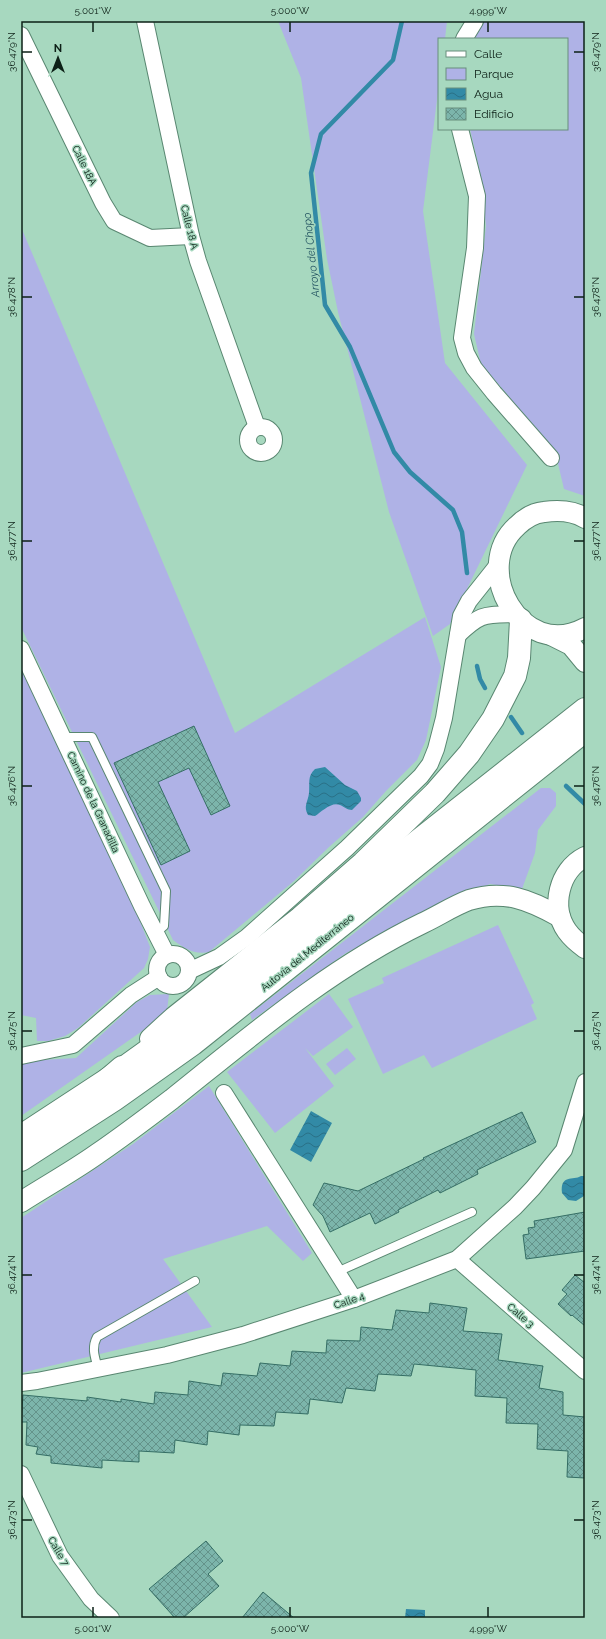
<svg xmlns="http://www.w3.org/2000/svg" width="606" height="1639" font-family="Raleway,sans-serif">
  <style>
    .green { fill: #afb2e6 }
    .water { fill: url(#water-waves) }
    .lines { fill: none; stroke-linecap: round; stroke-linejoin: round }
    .stream { stroke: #328aa6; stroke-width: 4.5 }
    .building { fill: url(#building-cross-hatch); stroke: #356e65 }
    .service-casing { stroke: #598771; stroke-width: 10 }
    .minor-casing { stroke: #598771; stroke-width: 18 }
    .tertiary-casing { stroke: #598771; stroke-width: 22 }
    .trunk-casing { stroke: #598771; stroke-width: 24 }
    .motorway-casing { stroke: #598771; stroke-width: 24 }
    .service { stroke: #fff; stroke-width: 8 }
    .minor { stroke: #fff; stroke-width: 16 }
    .tertiary { stroke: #fff; stroke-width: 20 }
    .trunk { stroke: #fff; stroke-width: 22 }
    .motorway { stroke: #fff; stroke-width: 22 }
    .ticks { fill: none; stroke: #0d2017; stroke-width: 1.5 }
    .labels { text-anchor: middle; stroke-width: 3; stroke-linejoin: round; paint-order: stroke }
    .street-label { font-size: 10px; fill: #0d2017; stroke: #a7d8bf }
    .water-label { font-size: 11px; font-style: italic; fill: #1d4d5d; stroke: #a7d8bf }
    .neatline { fill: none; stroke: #0d2017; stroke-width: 1.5 }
    .ticks-label { font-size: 10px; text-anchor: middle; fill: #0d2017 }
  </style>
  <defs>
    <pattern id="water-waves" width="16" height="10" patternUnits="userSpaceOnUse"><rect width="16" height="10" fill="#328aa6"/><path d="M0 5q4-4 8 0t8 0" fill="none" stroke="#297086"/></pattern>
    <pattern id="building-cross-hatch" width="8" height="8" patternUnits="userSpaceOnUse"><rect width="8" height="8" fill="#7cb5ab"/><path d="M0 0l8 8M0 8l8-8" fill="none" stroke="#64938a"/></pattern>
  </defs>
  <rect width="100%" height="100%" fill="#a7d8bf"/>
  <g class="green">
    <polygon points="278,21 447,21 445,39 439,39 439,84 423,211 445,363 527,465 450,624 433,636 389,512 338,312 327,259 301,78"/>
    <polygon points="479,21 585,21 585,496 564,489 555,451 481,364 474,334 486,226 480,172 470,129 567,129 567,39 470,39"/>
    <path d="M21 227 235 733 425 617 441 667 426 740 417 760 386 791 363 817 329 847 294 881 209 952C194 955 184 948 173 940L21 627Z"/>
    <polygon points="21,661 131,898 150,947 148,959 144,968 78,1028 65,1036 48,1041 37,1041 36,1018 21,1015"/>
    <polygon points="541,788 550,788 556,793 556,806 538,830 535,853 522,889 490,884 446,902 346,953 252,1020 250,1014"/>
    <polygon points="498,925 534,1003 531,1005 537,1019 432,1068 424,1055 383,1074 348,999 384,983 382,978"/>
    <polygon points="169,994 167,1011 155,1022 21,1116 21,1065 26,1061 76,1058 137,1002 150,995"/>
    <polygon points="329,994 353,1027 313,1056 305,1048 334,1086 275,1133 227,1072"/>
    <polygon points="347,1048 356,1059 335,1075 326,1064"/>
    <polygon points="209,1086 312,1253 303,1261 267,1226 163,1259 212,1327 21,1373 21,1218 133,1144"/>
  </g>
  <g class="water">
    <path d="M325 767 345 785 357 791 361 798V801L352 810C347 810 345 807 340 805 332 801 321 812 315 816L308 815C303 806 308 802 309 793 310 784 307 776 315 769Z"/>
    <polygon points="311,1111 332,1123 311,1162 290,1150"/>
    <path d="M581 1176H585L584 1196 576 1201 568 1200 562 1193C560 1174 573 1181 581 1176Z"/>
    <polygon points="406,1609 425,1610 425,1618 405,1618"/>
  </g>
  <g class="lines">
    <g class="stream">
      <polyline points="402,21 393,60 321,134 311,173 325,305 350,347 394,452 410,472 453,510 462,532 467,573"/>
      <polyline points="477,666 480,679 485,688"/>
      <polyline points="511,717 522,733"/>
      <polyline points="566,786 585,804"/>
    </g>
  </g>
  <g class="building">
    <polygon points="194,726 230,806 211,815 189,768 158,782 190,851 161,865 114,763"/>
    <polygon points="522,1112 536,1142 477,1170 478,1174 440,1193 438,1190 398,1210 399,1212 375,1224 370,1213 330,1232 323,1216 313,1205 324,1183 358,1191 424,1159 423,1158"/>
    <polygon points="585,1212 585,1251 526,1259 523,1235 529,1234 528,1228 535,1227 534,1221"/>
    <polygon points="575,1275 585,1283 585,1326 572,1315 571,1316 558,1304 567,1294 562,1290"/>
    <polygon points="430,1303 467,1308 463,1331 502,1334 498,1360 543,1366 539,1388 563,1392 563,1415 585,1417 585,1478 567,1477 568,1451 537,1449 538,1424 506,1423 507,1398 475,1396 476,1370 414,1364 411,1376 378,1374 375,1391 346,1388 342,1403 310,1399 308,1414 276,1412 274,1426 240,1425 239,1435 208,1431 207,1445 175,1440 174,1453 139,1451 139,1462 102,1460 102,1468 51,1463 51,1456 36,1454 38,1447 26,1445 27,1422 21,1422 23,1395 87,1401 87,1397 121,1402 121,1399 154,1404 155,1392 188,1395 189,1381 221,1386 223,1373 257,1376 260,1363 290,1366 292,1351 326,1353 327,1340 360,1341 361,1327 392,1330 396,1310 429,1313"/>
    <polygon points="206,1541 223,1561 208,1574 219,1586 183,1618 175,1618 149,1589"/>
    <polygon points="263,1592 294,1618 242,1618"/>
  </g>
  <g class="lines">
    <g class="service-casing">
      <g id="service">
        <polyline points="63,737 92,737 166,891 164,926 156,933"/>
        <polyline points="337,1272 472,1212"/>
        <path d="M98 1369C95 1357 91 1348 97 1337L195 1281"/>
      </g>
    </g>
    <g class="minor-casing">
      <g id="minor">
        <polyline points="145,21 191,236 198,261 257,427"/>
        <polyline points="21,35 103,203 114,221 150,238 191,236"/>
        <polyline points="464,39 475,21"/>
        <polyline points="460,129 477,196 475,248 462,338 466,353 474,368 494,393 551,458"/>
        <circle cx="261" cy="440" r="13"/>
        <path d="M458 635C481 613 484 615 515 614"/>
        <polyline points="21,649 142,906 167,955"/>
        <circle cx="173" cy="970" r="16"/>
        <polyline points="189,971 219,957 247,937 347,848 421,776 430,764 436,749 444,718 461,616 469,601 500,562"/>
        <polyline points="21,1056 73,1045 131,995 159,977"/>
        <polyline points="224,1093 354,1299"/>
        <polyline points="457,1259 585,1371"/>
        <polyline points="21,1383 37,1381 167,1355 243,1335 354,1299 457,1259 515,1207 533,1188 564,1150 585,1082"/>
        <polyline points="21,1474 60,1556 91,1599 111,1618"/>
      </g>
    </g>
    <g class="tertiary-casing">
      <g id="tertiary">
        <path d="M585 518C572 510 558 510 544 512 534 513 524 519 517 526 470 568 521 662 585 628"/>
        <polyline points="551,635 571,645 585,662"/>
        <path d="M585 857C559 870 550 907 567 931 572 938 578 943 585 948"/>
        <path d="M21 1202C46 1186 73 1171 97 1154 122 1137 147 1118 172 1099 252 1035 330 968 423 923 438 916 453 906 469 900 504 889 530 900 560 917"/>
      </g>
    </g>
    <g class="trunk-casing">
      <g id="trunk">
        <polyline points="151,1039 174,1018 300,918 363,863 435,793 469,754 493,719 515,676 519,658 521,620"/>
        <polyline points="21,1136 108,1079 122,1067"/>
      </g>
    </g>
    <g class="motorway-casing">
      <g id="motorway">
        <polyline points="108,1079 193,1018 585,709"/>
        <polyline points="21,1160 114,1100 193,1044 585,731"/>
      </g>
    </g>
    <use href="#service" class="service"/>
    <use href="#minor" class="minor"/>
    <use href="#tertiary" class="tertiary"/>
    <use href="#trunk" class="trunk"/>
    <use href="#motorway" class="motorway"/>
  </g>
  <path class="ticks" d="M93 22V32M290 22V32M488 22V32M22 52H32M574 52H584M22 297H32M574 297H584M22 541H32M574 541H584M22 786H32M574 786H584M22 1031H32M574 1031H584M22 1275H32M574 1275H584M22 1520H32M574 1520H584M93 1607V1617M290 1607V1617M488 1607V1617"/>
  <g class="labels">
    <g class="street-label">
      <text transform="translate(85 165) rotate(64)" y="4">Calle 18A</text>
      <text transform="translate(190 227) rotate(76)" y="4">Calle 18 A</text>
      <text transform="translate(94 802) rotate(65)" y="4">Camino de la Granadilla</text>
      <text transform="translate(307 952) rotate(-39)" y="4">Autovía del Mediterráneo</text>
      <text transform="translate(349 1300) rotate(-19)" y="4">Calle 4</text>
      <text transform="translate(521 1315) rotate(41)" y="4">Calle 3</text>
      <text transform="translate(59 1551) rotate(60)" y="4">Calle 7</text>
    </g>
    <g class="water-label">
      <text transform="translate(311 255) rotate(-96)" y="4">Arroyo del Chopo</text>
    </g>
  </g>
  <rect width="606" height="1639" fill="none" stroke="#a7d8bf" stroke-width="44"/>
  <rect x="438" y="38" width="130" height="92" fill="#a7d8bf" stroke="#698e7c"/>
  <rect x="446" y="51" width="20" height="6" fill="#ffffff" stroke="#698e7c"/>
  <text x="474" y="58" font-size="12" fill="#0d2017">Calle</text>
  <rect x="446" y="68" width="20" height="12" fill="#afb2e6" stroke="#698e7c"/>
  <text x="474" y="78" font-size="12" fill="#0d2017">Parque</text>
  <rect x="446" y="88" width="20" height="12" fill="url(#water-waves)" stroke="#698e7c"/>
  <text x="474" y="98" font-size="12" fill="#0d2017">Agua</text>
  <rect x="446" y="108" width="20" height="12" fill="url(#building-cross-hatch)" stroke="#698e7c"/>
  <text x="474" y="118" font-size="12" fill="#0d2017">Edificio</text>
  <g transform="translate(58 58)" stroke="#a7d8bf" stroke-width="3" paint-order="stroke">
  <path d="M0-3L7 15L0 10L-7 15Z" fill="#0d2017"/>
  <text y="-6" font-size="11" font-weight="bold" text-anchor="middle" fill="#0d2017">N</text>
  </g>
  <rect x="22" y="22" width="562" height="1595" class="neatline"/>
  <g class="ticks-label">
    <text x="93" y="14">5.001°W</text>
    <text x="290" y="14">5.000°W</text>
    <text x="488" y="14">4.999°W</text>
    <text transform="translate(11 52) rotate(-90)" y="4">36.479°N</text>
    <text transform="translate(595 52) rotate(-90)" y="4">36.479°N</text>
    <text transform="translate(11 297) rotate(-90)" y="4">36.478°N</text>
    <text transform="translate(595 297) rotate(-90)" y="4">36.478°N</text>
    <text transform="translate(11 541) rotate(-90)" y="4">36.477°N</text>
    <text transform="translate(595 541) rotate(-90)" y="4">36.477°N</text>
    <text transform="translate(11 786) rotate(-90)" y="4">36.476°N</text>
    <text transform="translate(595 786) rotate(-90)" y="4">36.476°N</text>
    <text transform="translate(11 1031) rotate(-90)" y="4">36.475°N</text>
    <text transform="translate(595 1031) rotate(-90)" y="4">36.475°N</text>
    <text transform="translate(11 1275) rotate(-90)" y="4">36.474°N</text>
    <text transform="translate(595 1275) rotate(-90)" y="4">36.474°N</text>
    <text transform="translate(11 1520) rotate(-90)" y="4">36.473°N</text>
    <text transform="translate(595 1520) rotate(-90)" y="4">36.473°N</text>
    <text x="93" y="1632">5.001°W</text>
    <text x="290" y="1632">5.000°W</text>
    <text x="488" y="1632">4.999°W</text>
  </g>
</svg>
